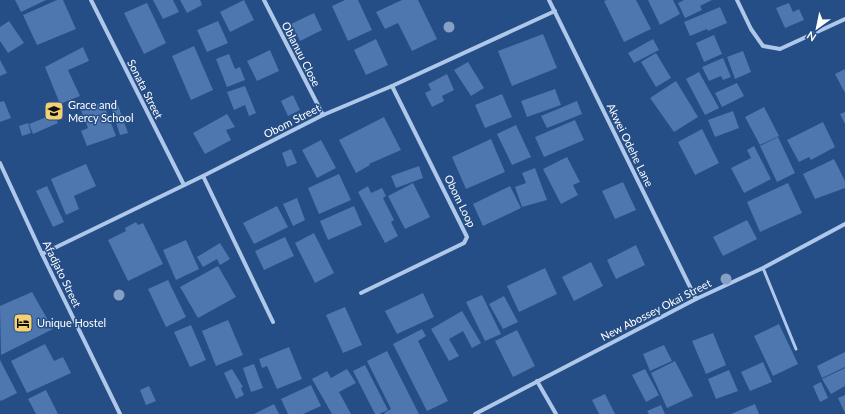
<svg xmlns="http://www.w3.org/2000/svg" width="845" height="414" font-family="Lato,sans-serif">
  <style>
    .building { fill: #4d77ae }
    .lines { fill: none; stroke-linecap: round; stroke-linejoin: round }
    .lane { stroke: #afc8e9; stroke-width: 3 }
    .street { stroke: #afc8e9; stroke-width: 4 }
    .tree { fill: #85a0c4 }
    .labels { text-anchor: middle; stroke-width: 3; stroke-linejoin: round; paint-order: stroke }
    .street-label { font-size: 11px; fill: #fff; stroke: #254d86 }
    .poi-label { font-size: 11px; fill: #fff; stroke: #254d86; text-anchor: start }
  </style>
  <rect width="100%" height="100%" fill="#254d86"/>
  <g class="building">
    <polygon points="15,0 46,0 21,12"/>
    <polygon points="57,0 63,0 76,29 37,45 23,15"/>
    <polygon points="153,0 173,0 179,12 163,19"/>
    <polygon points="180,0 200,0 202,5 187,13"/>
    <polygon points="244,0 254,20 230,32 220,12"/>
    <polygon points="345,0 358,0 372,30 348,41 332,6"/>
    <polygon points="402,0 418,0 437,39 412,51 398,23 385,29 376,12"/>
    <polygon points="607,0 636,0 651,29 624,42 604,1"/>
    <polygon points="648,0 673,0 680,14 660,25"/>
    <polygon points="684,0 712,0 700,6 702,10 685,18 678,3"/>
    <polygon points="147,3 166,43 144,54 124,13"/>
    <polygon points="789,3 793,12 799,9 804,20 785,28 776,8"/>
    <polygon points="720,7 727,23 708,31 707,29 690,36 684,22"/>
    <polygon points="314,13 322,30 300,41 291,24"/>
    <polygon points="9,21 24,43 8,53 0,41 0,27"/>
    <polygon points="218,21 228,43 207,52 197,30"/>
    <polygon points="543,34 557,68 512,86 498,51"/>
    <polygon points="714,35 722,54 704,62 696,43"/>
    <polygon points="376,39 388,65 366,75 354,50"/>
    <polygon points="653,39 659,50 634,63 628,53"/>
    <polygon points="194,46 213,90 191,100 172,56"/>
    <polygon points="83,47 89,61 68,70 80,96 60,104 45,67"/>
    <polygon points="270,50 279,71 257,81 247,61"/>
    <polygon points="743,51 751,72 735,79 727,57"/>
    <polygon points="656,53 671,78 656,87 641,62"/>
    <polygon points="229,54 235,69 240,67 245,80 227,87 216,59"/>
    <polygon points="723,58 731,77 723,80 721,76 709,81 702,67"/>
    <polygon points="0,60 7,73 0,76"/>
    <polygon points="468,62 484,88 471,96 454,70"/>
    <polygon points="845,69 845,93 835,74"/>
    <polygon points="699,72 719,108 705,115 686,79"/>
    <polygon points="447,74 454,90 442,96 444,101 432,107 425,93 431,90 428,84"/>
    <polygon points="676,81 698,117 674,132 650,98"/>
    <polygon points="737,83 744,96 722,107 715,93"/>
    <polygon points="245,86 256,113 249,116 245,105 234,110 227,92"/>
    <polygon points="555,89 561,105 527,117 521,101"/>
    <polygon points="502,94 512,117 485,128 475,105"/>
    <polygon points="293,95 300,110 288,116 281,101"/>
    <polygon points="4,101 11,118 0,122 0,102"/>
    <polygon points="577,101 582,114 547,128 541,116"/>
    <polygon points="103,102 116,136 87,146 81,131 88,128 81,110"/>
    <polygon points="118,105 128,133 120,135 111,107"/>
    <polygon points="764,107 779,136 760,145 745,117"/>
    <polygon points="733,111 739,128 715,137 708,120"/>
    <polygon points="845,112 845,124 840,114"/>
    <polygon points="54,114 58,123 33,134 29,124"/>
    <polygon points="227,114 235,127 226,130 231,140 205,154 193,133"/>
    <polygon points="384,117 401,150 369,164 370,165 356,173 339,140"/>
    <polygon points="575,120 584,140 544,157 535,137"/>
    <polygon points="823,122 835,147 811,160 809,157 799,162 787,140"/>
    <polygon points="28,123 31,133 22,136 19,126"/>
    <polygon points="516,125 531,157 512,165 497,134"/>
    <polygon points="702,129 719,163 695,175 678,142"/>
    <polygon points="778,137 795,173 777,182 760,146"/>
    <polygon points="491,139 505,172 466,189 452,157"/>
    <polygon points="321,140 336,168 317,178 302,150"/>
    <polygon points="754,146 771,179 744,193 731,168 751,158 747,150"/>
    <polygon points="291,149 297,163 287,167 282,153"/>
    <polygon points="567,157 580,182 573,185 578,195 561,204 543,169"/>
    <polygon points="834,159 845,181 845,188 815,199 803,174"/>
    <polygon points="86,164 96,186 74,196 79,209 66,215 51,179"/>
    <polygon points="419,166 423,178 396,188 391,176"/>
    <polygon points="535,168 547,200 522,207 515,187 526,183 522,173"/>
    <polygon points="339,174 351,200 319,214 308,188"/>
    <polygon points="623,182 636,210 615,219 602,191"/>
    <polygon points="413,183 430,217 405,229 388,196"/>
    <polygon points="788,183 802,213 760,232 747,202"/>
    <polygon points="47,186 64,222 53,227 36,191"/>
    <polygon points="368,186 371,193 382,188 386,196 383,198 394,220 391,222 398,236 385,243 358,192"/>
    <polygon points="510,186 521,208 483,226 473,204"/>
    <polygon points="297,198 305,220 293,226 283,204"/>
    <polygon points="277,206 288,227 254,244 243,223"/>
    <polygon points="354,206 362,225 328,240 320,221"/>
    <polygon points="747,220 757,239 723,256 713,237"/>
    <polygon points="136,222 138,225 143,223 163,264 128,281 108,240 126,231 125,228"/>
    <polygon points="314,233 334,273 315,283 295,243"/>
    <polygon points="285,237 294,256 264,270 255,251"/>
    <polygon points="186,240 199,269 176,280 163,250"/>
    <polygon points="220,243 230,259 220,265 217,259 203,267 197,257"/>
    <polygon points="636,245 645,265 616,279 607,260"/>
    <polygon points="591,262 603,286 574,301 562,277"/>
    <polygon points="218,266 236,297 198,318 180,287"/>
    <polygon points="545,268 557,294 519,312 507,286"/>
    <polygon points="168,280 186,317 166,327 148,289"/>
    <polygon points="32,292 53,329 1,355 0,306"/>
    <polygon points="423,293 434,317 397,334 385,311"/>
    <polygon points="482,295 501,334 485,341 466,302"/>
    <polygon points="504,296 518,322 503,329 489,304"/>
    <polygon points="345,307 362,345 343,353 326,315"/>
    <polygon points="462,311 481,343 472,348 463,331 449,339 459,356 449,361 431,329"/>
    <polygon points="228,320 243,355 216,366 202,331"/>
    <polygon points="779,324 798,364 773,376 754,336"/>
    <polygon points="191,325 206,360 190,367 174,332"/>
    <polygon points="422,329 426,336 418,341 448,401 427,411 393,344"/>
    <polygon points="517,330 535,366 513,377 495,341"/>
    <polygon points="713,333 726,365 706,374 692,341"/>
    <polygon points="45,344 54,361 63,357 71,373 27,393 11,361"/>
    <polygon points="664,345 672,361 650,371 643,354"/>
    <polygon points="289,347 302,379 277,389 267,366 262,368 259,359"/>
    <polygon points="387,351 419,414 385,414 384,413 391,409 367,361"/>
    <polygon points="845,352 845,367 822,378 817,366"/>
    <polygon points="0,360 17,393 1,401 0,400"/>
    <polygon points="675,361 693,396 667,408 651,373"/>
    <polygon points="763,362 772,382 750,391 741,372"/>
    <polygon points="254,364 263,388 251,392 243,368"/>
    <polygon points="365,365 388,410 379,414 375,414 353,371"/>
    <polygon points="845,368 845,386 831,394 822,379"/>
    <polygon points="232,369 243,387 241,388 244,395 236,399 224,373"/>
    <polygon points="347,369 356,383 339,392 351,414 332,414 312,379 327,371 331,378"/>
    <polygon points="645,369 659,395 646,402 632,375"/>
    <polygon points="729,370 738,391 716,399 708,379"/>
    <polygon points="821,382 828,398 820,402 813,386"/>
    <polygon points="311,385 321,406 303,414 288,414 281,399"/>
    <polygon points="149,386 156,401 146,405 140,390"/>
    <polygon points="46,390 58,414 36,414 28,399"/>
    <polygon points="605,394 615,414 599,414 592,400"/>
    <polygon points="845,395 845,413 838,398"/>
    <polygon points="274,404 279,414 254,414"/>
    <polygon points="755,404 759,414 731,414"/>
    <polygon points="661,405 665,414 649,414 647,411"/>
  </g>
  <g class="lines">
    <polyline class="lane" points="763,268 796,349"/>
    <g class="street">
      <polyline points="91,0 184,185"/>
      <polyline points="264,0 323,115"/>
      <polyline points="549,0 696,299"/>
      <polyline points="737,0 751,29 763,46 780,49 845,19"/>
      <polyline points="0,163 42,254 120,414"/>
      <polyline points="203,176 273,322"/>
      <polyline points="42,254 203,176 323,115 392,86 555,11"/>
      <polyline points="361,293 464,243 467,237 392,86"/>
      <polyline points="537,381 556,414"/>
      <polyline points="475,414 696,299 763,268 845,224"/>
    </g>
  </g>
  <g class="tree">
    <circle cx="449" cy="27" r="5.5"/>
    <circle cx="726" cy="279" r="5.5"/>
    <circle cx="119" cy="295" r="5.5"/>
  </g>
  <defs>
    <g id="school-square" transform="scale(1)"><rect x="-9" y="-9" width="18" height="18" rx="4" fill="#f3d173" stroke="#254d86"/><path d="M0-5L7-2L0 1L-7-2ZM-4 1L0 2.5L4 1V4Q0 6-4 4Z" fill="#111"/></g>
    <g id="hotel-square" transform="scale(1)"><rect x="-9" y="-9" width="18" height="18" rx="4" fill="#f3d173" stroke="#254d86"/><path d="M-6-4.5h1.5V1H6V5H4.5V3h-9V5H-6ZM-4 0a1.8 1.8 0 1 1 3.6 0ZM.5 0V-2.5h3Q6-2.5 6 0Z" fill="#111"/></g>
  </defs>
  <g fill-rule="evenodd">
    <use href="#school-square" x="54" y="111"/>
    <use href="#hotel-square" x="23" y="323"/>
  </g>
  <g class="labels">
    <g class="street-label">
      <text transform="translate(301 54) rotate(63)" y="4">Oblanuu Close</text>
      <text transform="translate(145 89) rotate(63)" y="4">Sonata Street</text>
      <text transform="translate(292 121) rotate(-27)" y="4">Obom Street</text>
      <text transform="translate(630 145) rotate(64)" y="4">Akwei Odehe Lane</text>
      <text transform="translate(460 201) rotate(64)" y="4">Obom Loop</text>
      <text transform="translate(62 274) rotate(64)" y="4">Afadjato Street</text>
      <text transform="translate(656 310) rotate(-27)" y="4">New Abossey Okai Street</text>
    </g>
    <g class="poi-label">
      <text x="68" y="109">Grace and<tspan x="68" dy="13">Mercy School</tspan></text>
      <text x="37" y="327">Unique Hostel</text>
    </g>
  </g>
  <g transform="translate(817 28) rotate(213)" stroke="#254d86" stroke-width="3" paint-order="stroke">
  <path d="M0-3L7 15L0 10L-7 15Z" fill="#ffffff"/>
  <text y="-6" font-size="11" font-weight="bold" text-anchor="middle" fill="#ffffff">N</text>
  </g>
</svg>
